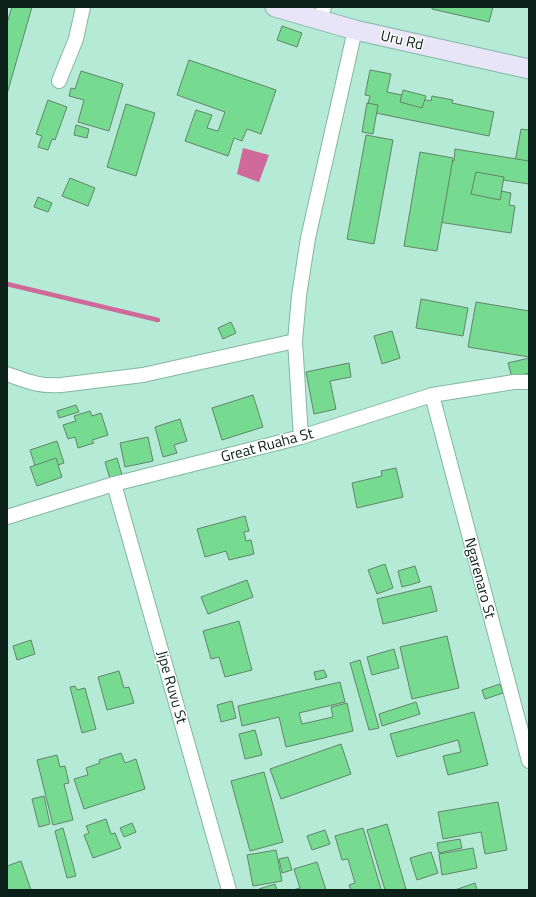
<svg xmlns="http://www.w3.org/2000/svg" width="536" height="897" font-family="'Titillium Web',sans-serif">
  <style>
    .water { fill: #ce699a }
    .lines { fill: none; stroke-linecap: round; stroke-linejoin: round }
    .stream { stroke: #ce699a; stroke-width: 4.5 }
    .building { fill: #77da91; stroke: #618569 }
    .street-casing { stroke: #83b6a4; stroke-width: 16 }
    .secondary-casing { stroke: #83b6a4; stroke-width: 21 }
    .street { stroke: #fff; stroke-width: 14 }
    .secondary { stroke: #e8e5f9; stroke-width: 19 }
    .labels { text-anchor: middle; stroke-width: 3; stroke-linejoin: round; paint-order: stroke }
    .street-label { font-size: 15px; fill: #0c201a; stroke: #fefefe }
  </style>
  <rect width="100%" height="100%" fill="#b5ead7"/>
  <polygon class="water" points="243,148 269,155 259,182 237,174"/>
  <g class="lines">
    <polyline class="stream" points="7,284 158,320"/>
  </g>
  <g class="building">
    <polygon points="12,7 32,7 7,94 7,23"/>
    <polygon points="432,7 493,7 489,22 432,9"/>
    <polygon points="282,26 302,33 297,47 277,40"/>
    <polygon points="189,60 276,90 261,134 247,129 242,141 234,138 228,156 185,141 196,110 212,115 207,128 218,131 225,112 177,95"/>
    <polygon points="370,70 391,74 387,92 431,101 432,96 453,100 452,103 494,112 489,136 366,111 370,96 365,95"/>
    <polygon points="81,71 123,84 109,131 78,122 84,100 69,96 71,88 75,89"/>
    <polygon points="403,90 426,96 422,108 400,102"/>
    <polygon points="48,100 67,107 55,140 52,139 48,150 38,147 42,136 36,134"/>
    <polygon points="367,103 378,105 373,134 362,132"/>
    <polygon points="126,104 155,113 136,176 107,167"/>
    <polygon points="76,125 89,129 87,138 74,135"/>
    <polygon points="521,129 529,130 529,165 515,162"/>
    <polygon points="366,135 393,140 374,244 347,239"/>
    <polygon points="455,149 529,161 529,184 503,180 501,191 511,193 509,205 515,206 511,233 419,219 429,157 454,161"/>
    <polygon points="420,152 453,158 437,251 404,246"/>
    <polygon points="476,172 504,177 500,200 471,194"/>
    <polygon points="70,178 95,188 88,206 62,196"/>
    <polygon points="38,197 52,203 48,212 34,207"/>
    <polygon points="421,299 468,308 463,336 416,328"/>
    <polygon points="476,302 529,311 529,357 468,347"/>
    <polygon points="231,322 236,333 223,339 218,328"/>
    <polygon points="392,331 400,358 382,364 374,336"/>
    <polygon points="529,358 529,373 512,378 508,363"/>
    <polygon points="349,363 351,377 330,381 336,409 314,414 306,372"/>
    <polygon points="253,395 263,427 222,440 212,408"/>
    <polygon points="76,405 79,412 59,418 57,411"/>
    <polygon points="90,411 92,416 101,413 108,435 92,440 94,443 78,448 75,437 68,439 63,425 76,421 74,416"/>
    <polygon points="180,419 187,441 174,445 177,453 163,457 155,427"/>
    <polygon points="148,437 153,461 125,467 120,443"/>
    <polygon points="57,441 64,463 37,472 30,450"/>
    <polygon points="56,458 62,477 37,486 30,467"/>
    <polygon points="117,458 122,475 110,479 105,462"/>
    <polygon points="396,468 403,497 357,508 352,483 382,476 381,471"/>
    <polygon points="245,516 249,531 244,532 246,541 251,540 254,554 229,560 226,551 205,557 197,529"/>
    <polygon points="385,564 393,588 377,594 368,570"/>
    <polygon points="415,566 420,582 402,587 398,571"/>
    <polygon points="247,580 253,597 208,614 201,597"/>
    <polygon points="431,586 437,611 383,624 377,599"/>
    <polygon points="239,621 252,670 225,677 219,657 211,659 203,631"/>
    <polygon points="447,636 459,688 412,699 400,647"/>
    <polygon points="31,640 35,654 17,660 13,646"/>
    <polygon points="394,649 399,668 372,675 367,657"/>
    <polygon points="360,660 379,728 369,730 350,663"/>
    <polygon points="324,670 327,677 316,680 314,672"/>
    <polygon points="119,671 124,688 129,687 134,703 107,710 98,677"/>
    <polygon points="340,682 345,702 299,713 302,724 333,717 331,707 347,703 353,731 286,747 279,717 242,726 238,706"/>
    <polygon points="500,684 503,693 485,699 482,690"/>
    <polygon points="75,686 77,690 85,688 96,729 82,733 70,687"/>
    <polygon points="232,701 236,718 221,722 217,705"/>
    <polygon points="416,702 420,714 382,726 379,714"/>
    <polygon points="474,712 488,765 448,775 443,756 461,752 458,740 397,757 390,734"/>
    <polygon points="255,730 262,755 245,759 239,734"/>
    <polygon points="341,744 351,774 281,799 270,769"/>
    <polygon points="121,753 125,763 136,759 145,789 84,809 74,779 88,775 86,768 100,763 99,760"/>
    <polygon points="57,755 60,767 65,766 69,783 64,784 73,820 53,825 37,760"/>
    <polygon points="264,772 283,842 250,851 231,781"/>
    <polygon points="44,796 50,824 39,827 32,799"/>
    <polygon points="498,802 507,850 485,854 481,832 443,839 438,812"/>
    <polygon points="106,819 111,834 115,833 121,848 93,858 84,835 89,833 86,826"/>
    <polygon points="132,823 136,832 124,837 120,828"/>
    <polygon points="387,824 406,889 401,890 385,890 367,830"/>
    <polygon points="63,828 76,876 67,878 55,831"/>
    <polygon points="363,828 381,889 378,890 351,890 349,885 355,883 348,859 342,860 335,836"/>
    <polygon points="325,830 330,844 312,850 307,836"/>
    <polygon points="460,839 462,848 439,853 437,843"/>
    <polygon points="473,848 477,868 442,875 439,854"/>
    <polygon points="276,850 282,881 253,886 247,855"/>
    <polygon points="431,852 438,873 417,880 410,858"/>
    <polygon points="288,857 292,870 282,873 279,859"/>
    <polygon points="21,861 31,890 7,890 7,866"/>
    <polygon points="317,862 326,890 293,890 300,888 294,869"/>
    <polygon points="475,883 477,890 455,890"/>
    <polygon points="275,884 277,890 259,890 259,889"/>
  </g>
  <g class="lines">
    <g class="street-casing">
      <g id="street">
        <polyline points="319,20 324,7"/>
        <polyline points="59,81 76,39 83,7"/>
        <path d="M7 374C27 381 39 387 61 385L143 375 295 341"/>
        <polyline points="432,395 529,761"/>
        <polyline points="301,437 295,341 299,296 308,238 355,30"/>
        <polyline points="114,484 229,890"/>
        <polyline points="7,517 114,484 301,437 432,395 514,382 529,382"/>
      </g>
    </g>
    <g class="secondary-casing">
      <polyline id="secondary" points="275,7 355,30 529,69"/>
    </g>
    <use href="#street" class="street"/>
    <use href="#secondary" class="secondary"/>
  </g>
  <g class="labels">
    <g class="street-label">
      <text transform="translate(402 40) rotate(13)" y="5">Uru Rd</text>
      <text transform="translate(267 445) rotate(-15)" y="5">Great Ruaha St</text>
      <text transform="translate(480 578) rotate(75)" y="5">Ngarenaro St</text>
      <text transform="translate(172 687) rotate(74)" y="5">Jipe Ruvu St</text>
    </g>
  </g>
  <rect width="536" height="897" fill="none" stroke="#0c201a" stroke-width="16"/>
</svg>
